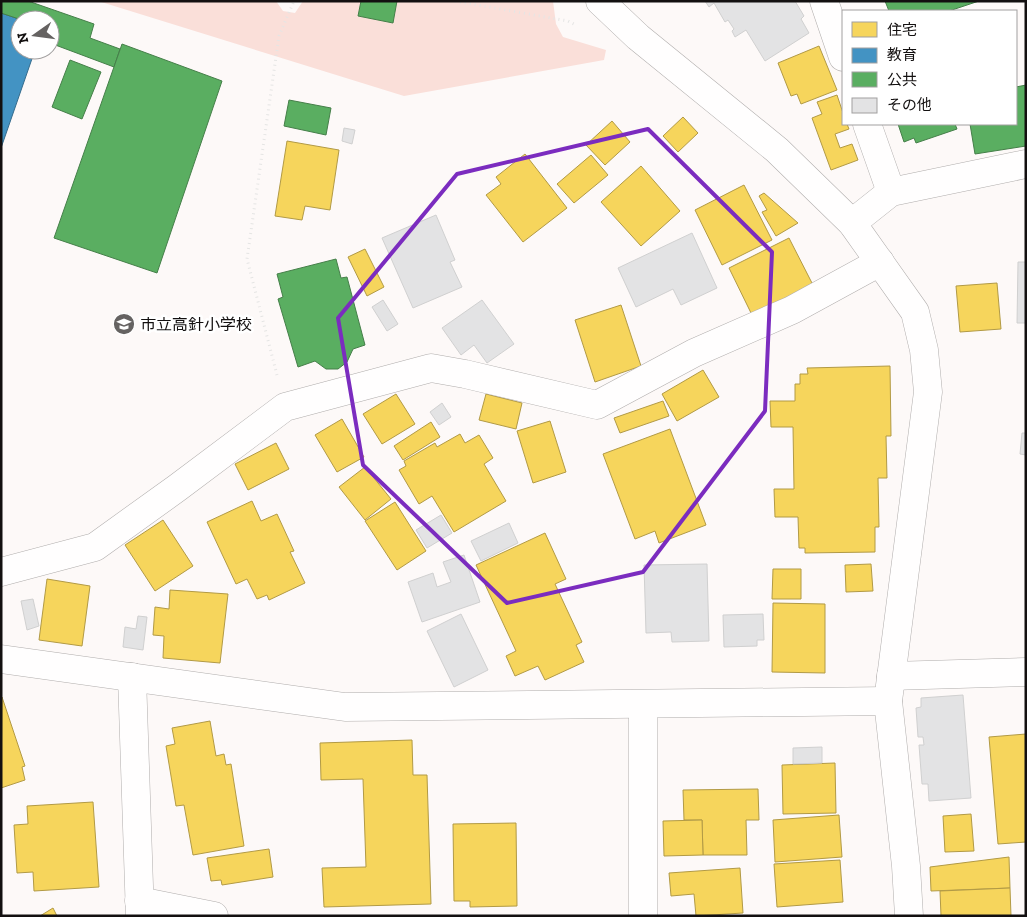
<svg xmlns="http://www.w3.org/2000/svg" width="1027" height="917" font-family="'Zilla Slab','Noto Sans JP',serif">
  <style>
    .green { fill: #fadfd9 }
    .homes { fill: #f6d55c; stroke: #b29a45 }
    .schools { fill: #4393c3; stroke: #356c8d }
    .public { fill: #5aae61; stroke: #457f49 }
    .building { fill: #e3e3e4; stroke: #d0d0d0 }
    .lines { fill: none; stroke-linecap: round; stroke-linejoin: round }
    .street-casing { stroke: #b0adac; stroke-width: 29 }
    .secondary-casing { stroke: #b0adac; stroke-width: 29 }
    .path { stroke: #e5e5e4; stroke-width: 3; stroke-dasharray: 1 4; stroke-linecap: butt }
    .street { stroke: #fffefe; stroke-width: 28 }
    .secondary { stroke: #fffefe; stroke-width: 28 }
    .marked { fill: none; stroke: #7b2cbf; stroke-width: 4; stroke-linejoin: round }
    .labels { text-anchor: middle; stroke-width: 5; stroke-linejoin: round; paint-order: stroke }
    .poi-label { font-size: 16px; fill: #131010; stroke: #fff; text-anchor: start }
  </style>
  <rect width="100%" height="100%" fill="#fdf9f8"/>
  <polygon class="green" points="98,1 276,1 283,11 295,13 303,1 553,1 556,24 563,37 606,50 604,60 404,96"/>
  <g class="homes">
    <polygon points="819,46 837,90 801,104 797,94 791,96 778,63"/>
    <polygon points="837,95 843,113 843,124 847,124 849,129 835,134 840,148 852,144 858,160 831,170 812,118 822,114 817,102"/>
    <polygon points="683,117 698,133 678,152 663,136"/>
    <polygon points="612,121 630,142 605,165 586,145"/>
    <polygon points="287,141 339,150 330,210 305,206 302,220 275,216"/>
    <polygon points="525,154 567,208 523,242 486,195 501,184 496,177"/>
    <polygon points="591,155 608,175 574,203 557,184"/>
    <polygon points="641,166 680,211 641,246 601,202"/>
    <polygon points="744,185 772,240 722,265 695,210"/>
    <polygon points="764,193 798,223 776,236 762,212 767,210 759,196"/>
    <polygon points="789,238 813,285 752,315 729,268"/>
    <polygon points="365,249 384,287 367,296 348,257"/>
    <polygon points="997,283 1001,329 960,332 956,286"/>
    <polygon points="621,305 641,366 595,382 575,320"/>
    <polygon points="890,366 891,436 886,436 887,478 878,478 879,527 875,527 875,552 805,553 805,548 799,548 798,517 775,517 774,489 794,489 793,427 771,427 770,401 795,401 795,384 800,384 800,374 808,374 807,368"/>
    <polygon points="703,370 719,397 677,421 662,394"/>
    <polygon points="396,394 415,424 382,444 363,414"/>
    <polygon points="486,394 522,403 516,429 479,420"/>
    <polygon points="663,401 669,416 620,433 614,418"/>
    <polygon points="342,419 364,457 337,472 315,435"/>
    <polygon points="550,421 566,472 533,483 517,431"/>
    <polygon points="431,422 440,437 403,460 394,446"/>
    <polygon points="670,429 706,525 659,543 655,531 635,539 603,454"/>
    <polygon points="460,434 465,443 479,435 493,458 484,464 506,501 454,532 432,496 419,504 399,470 406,466 404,461 435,443 437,447"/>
    <polygon points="276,443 289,469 248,490 235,464"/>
    <polygon points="365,467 391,499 365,520 339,487"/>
    <polygon points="252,501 261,521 277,514 294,551 290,552 305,583 269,600 267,595 257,599 247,579 236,584 207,522"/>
    <polygon points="395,502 426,551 397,570 365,521"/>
    <polygon points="163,520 193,566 155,591 125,545"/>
    <polygon points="545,533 566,579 555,584 582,642 576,645 584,662 545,680 538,666 515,676 506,656 516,651 476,565"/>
    <polygon points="871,564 873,591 846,592 845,565"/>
    <polygon points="773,569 801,569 801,599 772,599"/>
    <polygon points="47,579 90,586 82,646 39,640"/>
    <polygon points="170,590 228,594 220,663 163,658 164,636 153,635 155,607 169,609"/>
    <polygon points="773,603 825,604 825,673 772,672"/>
    <polygon points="2,697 25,766 22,767 25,780 1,788"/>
    <polygon points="210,721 216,756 224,754 226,765 231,764 244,846 193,855 184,805 176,806 166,746 175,744 172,728"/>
    <polygon points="1026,734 1026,842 998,844 989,737"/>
    <polygon points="412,740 413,775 427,775 431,904 324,907 322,868 366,867 363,779 321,780 320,743"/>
    <polygon points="835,763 836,813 783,814 782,765"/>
    <polygon points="758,789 759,820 746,820 747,855 703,855 702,820 684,820 683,790"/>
    <polygon points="93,802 99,887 34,891 33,872 17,873 14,825 28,824 27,806"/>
    <polygon points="971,814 974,851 945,852 943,816"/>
    <polygon points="839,815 842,857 775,862 773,820"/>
    <polygon points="702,820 703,855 664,856 663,821"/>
    <polygon points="516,823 517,906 470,907 470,901 454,901 453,824"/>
    <polygon points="269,849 273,877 222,885 221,880 211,881 207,858"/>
    <polygon points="1009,857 1010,888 931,891 930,867"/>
    <polygon points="840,860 843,902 777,907 774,864"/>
    <polygon points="740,868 743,913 696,916 694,894 671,896 669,873"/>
    <polygon points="1010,888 1011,916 941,916 940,891"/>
    <polygon points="53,908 57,916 40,916"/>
  </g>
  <polygon class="schools" points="1,13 22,20 20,20 20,50 35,50 1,148"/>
  <g class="public">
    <polygon points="1,1 28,1 94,24 90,38 120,49 114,67 50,43 50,20 22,20 1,13"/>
    <polygon points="361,1 397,1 393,23 358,16"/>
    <polygon points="885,1 979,1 949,11 889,11"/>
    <polygon points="122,44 222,81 157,273 54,238"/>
    <polygon points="70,60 101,72 82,119 52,107"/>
    <polygon points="1026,85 1026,146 975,154 970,124 1016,124 1016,87"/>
    <polygon points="289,100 331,108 326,135 284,126"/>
    <polygon points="898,124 955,124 957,129 916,143 914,138 904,142"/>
    <polygon points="336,259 341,278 347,277 365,345 353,349 347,362 338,369 326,369 315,361 298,367 278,299 283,297 277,274"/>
  </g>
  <g class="building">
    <polygon points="705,1 795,1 804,16 801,19 809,33 765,61 746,30 735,37 732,31 734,29 728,20 725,22 714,3 709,7"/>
    <polygon points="344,128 355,130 352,144 342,141"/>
    <polygon points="436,215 455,260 450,262 462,287 413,308 382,238"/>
    <polygon points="692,233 717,288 681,305 673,289 636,307 618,268"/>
    <polygon points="1018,262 1026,262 1026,323 1017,323"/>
    <polygon points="383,300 398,324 387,331 372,307"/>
    <polygon points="482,300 514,344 487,363 474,345 461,355 442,328"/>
    <polygon points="442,403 451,417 439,425 430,412"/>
    <polygon points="1022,433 1026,433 1026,455 1020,454"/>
    <polygon points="441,515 452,533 427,548 416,530"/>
    <polygon points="509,523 518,543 481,561 471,541"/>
    <polygon points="464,555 480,602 422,622 408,582 433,573 437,587 451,582 443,562"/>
    <polygon points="707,564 709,641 672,642 671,632 646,633 644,565"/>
    <polygon points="33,599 39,626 27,630 21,601"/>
    <polygon points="461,614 488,670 454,687 427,631"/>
    <polygon points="763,614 764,640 757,640 757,646 724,647 723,615"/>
    <polygon points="138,616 147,617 143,650 123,647 125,627 136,629"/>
    <polygon points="963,695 971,798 929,801 928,784 922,784 919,745 924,745 923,737 918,737 916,708 921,707 921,698"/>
    <polygon points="822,747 822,763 793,764 793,748"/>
  </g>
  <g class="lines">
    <g class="street-casing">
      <g id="street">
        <polyline points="824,1 843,57"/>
        <polyline points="867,124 891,192"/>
        <polyline points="852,223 891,192 1026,164"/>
        <polyline points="1,572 95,547 177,488 285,407 431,368 465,374 597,405 694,353 792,310 880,262"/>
        <polyline points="1,659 345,707 888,701"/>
        <polyline points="891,676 1026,672"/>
        <polyline points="132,677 140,916"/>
        <polyline points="139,901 214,916"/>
        <polyline points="643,916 643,705"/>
      </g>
    </g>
    <g class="secondary-casing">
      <polyline id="secondary" points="600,1 638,37 777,150 852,223 915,312 924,350 928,392 888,701 906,866 909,916"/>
    </g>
    <g class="path">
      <polyline points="455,1 568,21 574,24"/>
      <polyline points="277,375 247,259 279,36 294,1"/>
    </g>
    <use href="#street" class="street"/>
    <use href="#secondary" class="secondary"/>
  </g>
  <path class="marked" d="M648 129 772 252 765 411 643 572 507 603 363 465 338 318 457 174Z"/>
  <defs>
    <g id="school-disc" transform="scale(1.125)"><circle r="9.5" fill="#656261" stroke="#fff"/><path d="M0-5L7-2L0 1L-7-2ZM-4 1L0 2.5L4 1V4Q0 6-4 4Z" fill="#fff"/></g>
  </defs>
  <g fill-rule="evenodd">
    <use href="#school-disc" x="124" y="324"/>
  </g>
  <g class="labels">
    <g class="poi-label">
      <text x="140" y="330">市立高針小学校</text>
    </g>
  </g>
  <rect width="1027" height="917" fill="none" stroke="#131010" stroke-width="5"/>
  <rect x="842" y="10" width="175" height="115" fill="#ffffff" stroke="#a19f9f"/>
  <rect x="852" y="22" width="25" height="15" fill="#f6d55c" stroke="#a19f9f"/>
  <text x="887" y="35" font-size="15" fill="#131010">住宅</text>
  <rect x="852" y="48" width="25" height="15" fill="#4393c3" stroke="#a19f9f"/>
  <text x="887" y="60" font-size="15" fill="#131010">教育</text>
  <rect x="852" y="72" width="25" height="15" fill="#5aae61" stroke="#a19f9f"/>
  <text x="887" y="85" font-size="15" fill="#131010">公共</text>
  <rect x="852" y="98" width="25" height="15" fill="#e3e3e4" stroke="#a19f9f"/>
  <text x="887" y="110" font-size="15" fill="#131010">その他</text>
  <g transform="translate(35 35) rotate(256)"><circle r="24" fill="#ffffff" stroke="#a19f9f"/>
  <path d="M0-4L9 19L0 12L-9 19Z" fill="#656261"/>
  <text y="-8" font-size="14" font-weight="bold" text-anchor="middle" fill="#131010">N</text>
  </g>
</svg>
